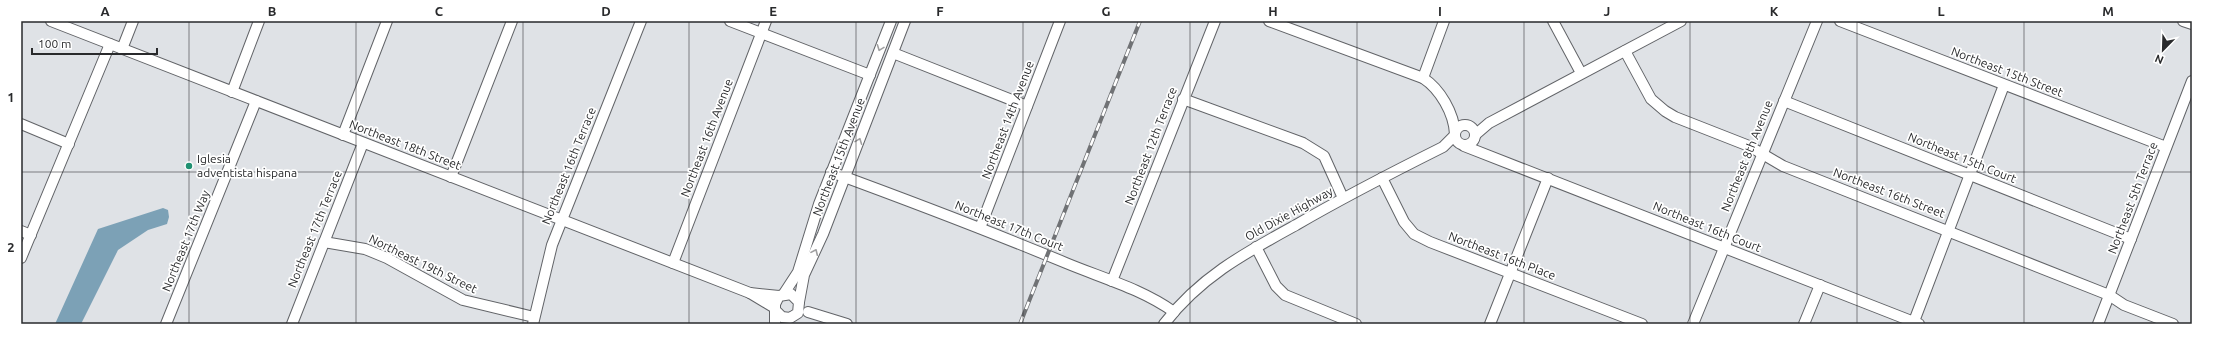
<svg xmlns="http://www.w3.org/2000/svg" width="2213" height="345" font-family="Ubuntu,sans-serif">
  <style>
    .water { fill: #7ca1b6 }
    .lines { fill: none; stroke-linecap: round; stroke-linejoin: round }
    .minor-casing { stroke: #626468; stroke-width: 12 }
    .minor { stroke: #fff; stroke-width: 10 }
    .rail-casing { stroke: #707275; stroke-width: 4 }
    .rail { stroke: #fff; stroke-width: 2.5; stroke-dasharray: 8; stroke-linecap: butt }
    .oneway { stroke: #9f9fa0 }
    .grid { fill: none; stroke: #292a2c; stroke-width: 1; stroke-opacity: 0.55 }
    .poi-dot { fill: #209172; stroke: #fff; stroke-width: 1.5 }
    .labels { text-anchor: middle; stroke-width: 3.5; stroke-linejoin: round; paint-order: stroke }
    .street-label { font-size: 12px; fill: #292a2c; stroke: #fff }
    .poi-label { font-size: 12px; fill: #292a2c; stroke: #fff; text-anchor: start }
    .neatline { fill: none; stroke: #292a2c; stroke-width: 1.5 }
    .grid-label { font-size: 13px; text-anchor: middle; font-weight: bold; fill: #292a2c }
  </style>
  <rect width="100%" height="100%" fill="#dfe2e6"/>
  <polygon class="water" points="163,208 168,210 169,217 167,224 148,230 118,250 81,324 55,324 98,229"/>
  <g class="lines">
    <g class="minor-casing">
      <g id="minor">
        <polyline points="51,21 750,293"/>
        <polyline points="730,21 870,75"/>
        <path d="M1269 21 1423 78C1440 89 1454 113 1455 134"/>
        <polyline points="1553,21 1581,73"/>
        <polyline points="1840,21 2166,147"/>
        <polyline points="2183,21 2192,24"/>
        <polyline points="122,49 133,21"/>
        <polyline points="1625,51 1651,99 1665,111 1675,117 1749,146 1783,166 2109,295 2124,305 2173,324"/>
        <polyline points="893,53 1027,106"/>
        <polyline points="1423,78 1444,21"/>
        <polyline points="232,92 259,21"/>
        <polyline points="1183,99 1303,143 1324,156 1343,198"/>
        <polyline points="1784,101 2131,239"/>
        <polyline points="21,124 69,144"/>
        <circle cx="1465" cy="135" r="10"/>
        <polyline points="343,135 387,21"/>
        <polyline points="1475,135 1489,123 1681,21"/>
        <polyline points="1464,146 1919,324"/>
        <path d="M831 172C910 201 989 231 1066 263 1102 278 1142 289 1174 312"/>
        <polyline points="451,177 512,21"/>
        <polyline points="1382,178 1404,222 1414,234 1430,242 1642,324"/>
        <polyline points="980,228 1060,21"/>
        <polyline points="21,231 31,235"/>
        <polyline points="324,242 365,249 387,258 463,300 534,317"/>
        <polyline points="1256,247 1276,286 1285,295 1356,324"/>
        <polyline points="21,258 110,44"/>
        <polyline points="673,263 766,21"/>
        <polyline points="1112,281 1215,21"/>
        <polyline points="783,295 798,272 819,204 891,21"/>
        <polyline points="799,302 804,275 823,234 905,21"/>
        <polyline points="775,308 750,293 779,296"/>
        <polyline points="808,312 847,324"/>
        <polyline points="166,324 256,101"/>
        <polyline points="292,324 363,143"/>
        <polyline points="533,324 552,245 641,21"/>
        <polyline points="775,324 775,304 779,296 791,294 799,302 798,313 790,318 782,317 776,311"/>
        <path d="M1164 324C1200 277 1245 253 1296 225 1344 197 1393 172 1443 147L1454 136"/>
        <polyline points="1490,324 1548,178"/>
        <polyline points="1693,324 1817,21"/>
        <polyline points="1804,324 1820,285"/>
        <polyline points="1913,324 2004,85"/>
        <polyline points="2098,324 2192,81"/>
      </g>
    </g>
    <use href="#minor" class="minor"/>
    <g class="rail-casing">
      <polyline id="rail" points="1020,324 1140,21"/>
    </g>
    <use href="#rail" class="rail"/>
  </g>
  <defs><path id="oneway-chevron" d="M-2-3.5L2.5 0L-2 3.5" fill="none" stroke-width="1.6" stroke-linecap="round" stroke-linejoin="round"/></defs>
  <g class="oneway">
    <use href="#oneway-chevron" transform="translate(880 48) rotate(111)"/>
    <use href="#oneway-chevron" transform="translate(859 141) rotate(-69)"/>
    <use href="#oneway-chevron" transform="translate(815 252) rotate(-66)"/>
  </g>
  <path class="grid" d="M189 21V324M356 21V324M523 21V324M689 21V324M856 21V324M1023 21V324M1190 21V324M1357 21V324M1524 21V324M1690 21V324M1857 21V324M2024 21V324M21 172H2192"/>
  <circle class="poi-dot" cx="189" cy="166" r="4"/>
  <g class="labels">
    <g class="street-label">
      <text transform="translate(2007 72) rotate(21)" y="4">Northeast 15th Street</text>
      <text transform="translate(1008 120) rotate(-69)" y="4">Northeast 14th Avenue</text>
      <text transform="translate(707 138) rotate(-69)" y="4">Northeast 16th Avenue</text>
      <text transform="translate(405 145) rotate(21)" y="4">Northeast 18th Street</text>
      <text transform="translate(1151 146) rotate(-69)" y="4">Northeast 12th Terrace</text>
      <text transform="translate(1747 156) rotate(-68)" y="4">Northeast 8th Avenue</text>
      <text transform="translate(839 157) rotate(-69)" y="4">Northeast 15th Avenue</text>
      <text transform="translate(1962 158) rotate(22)" y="4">Northeast 15th Court</text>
      <text transform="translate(569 166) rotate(-68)" y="4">Northeast 16th Terrace</text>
      <text transform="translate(1889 193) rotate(21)" y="4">Northeast 16th Street</text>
      <text transform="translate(2133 198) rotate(-69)" y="4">Northeast 5th Terrace</text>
      <text transform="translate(1289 214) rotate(-29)" y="4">Old Dixie Highway</text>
      <text transform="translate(1009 226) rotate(22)" y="4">Northeast 17th Court</text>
      <text transform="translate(1707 227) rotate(22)" y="4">Northeast 16th Court</text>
      <text transform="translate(315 229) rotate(-68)" y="4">Northeast 17th Terrace</text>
      <text transform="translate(186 241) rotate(-68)" y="4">Northeast 17th Way</text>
      <text transform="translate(1502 256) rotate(21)" y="4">Northeast 16th Place</text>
      <text transform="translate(423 264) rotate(26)" y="4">Northeast 19th Street</text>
    </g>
    <g class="poi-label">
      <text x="197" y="163">Iglesia<tspan x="197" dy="14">adventista hispana</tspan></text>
    </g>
  </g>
  <rect width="2213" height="345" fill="none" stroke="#ffffff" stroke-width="44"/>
  <g transform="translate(2163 50) rotate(203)" stroke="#ffffff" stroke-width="3" paint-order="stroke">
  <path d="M0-3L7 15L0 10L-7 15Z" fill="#292a2c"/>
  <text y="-6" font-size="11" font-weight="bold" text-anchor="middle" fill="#292a2c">N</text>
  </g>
  <path d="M32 48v6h125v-6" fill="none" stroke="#292a2c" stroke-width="2"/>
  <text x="38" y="48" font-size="12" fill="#292a2c" stroke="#ffffff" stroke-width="3" paint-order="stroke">100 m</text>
  <rect x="22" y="22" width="2169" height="301" class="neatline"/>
  <g class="grid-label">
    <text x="105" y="16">A</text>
    <text x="272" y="16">B</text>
    <text x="439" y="16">C</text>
    <text x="606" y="16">D</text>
    <text x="773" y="16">E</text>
    <text x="940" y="16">F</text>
    <text x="1106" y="16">G</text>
    <text x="1273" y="16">H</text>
    <text x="1440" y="16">I</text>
    <text x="1607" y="16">J</text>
    <text x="1774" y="16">K</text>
    <text x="1941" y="16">L</text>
    <text x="2108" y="16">M</text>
    <text x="11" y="102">1</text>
    <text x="11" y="252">2</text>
  </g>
</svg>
